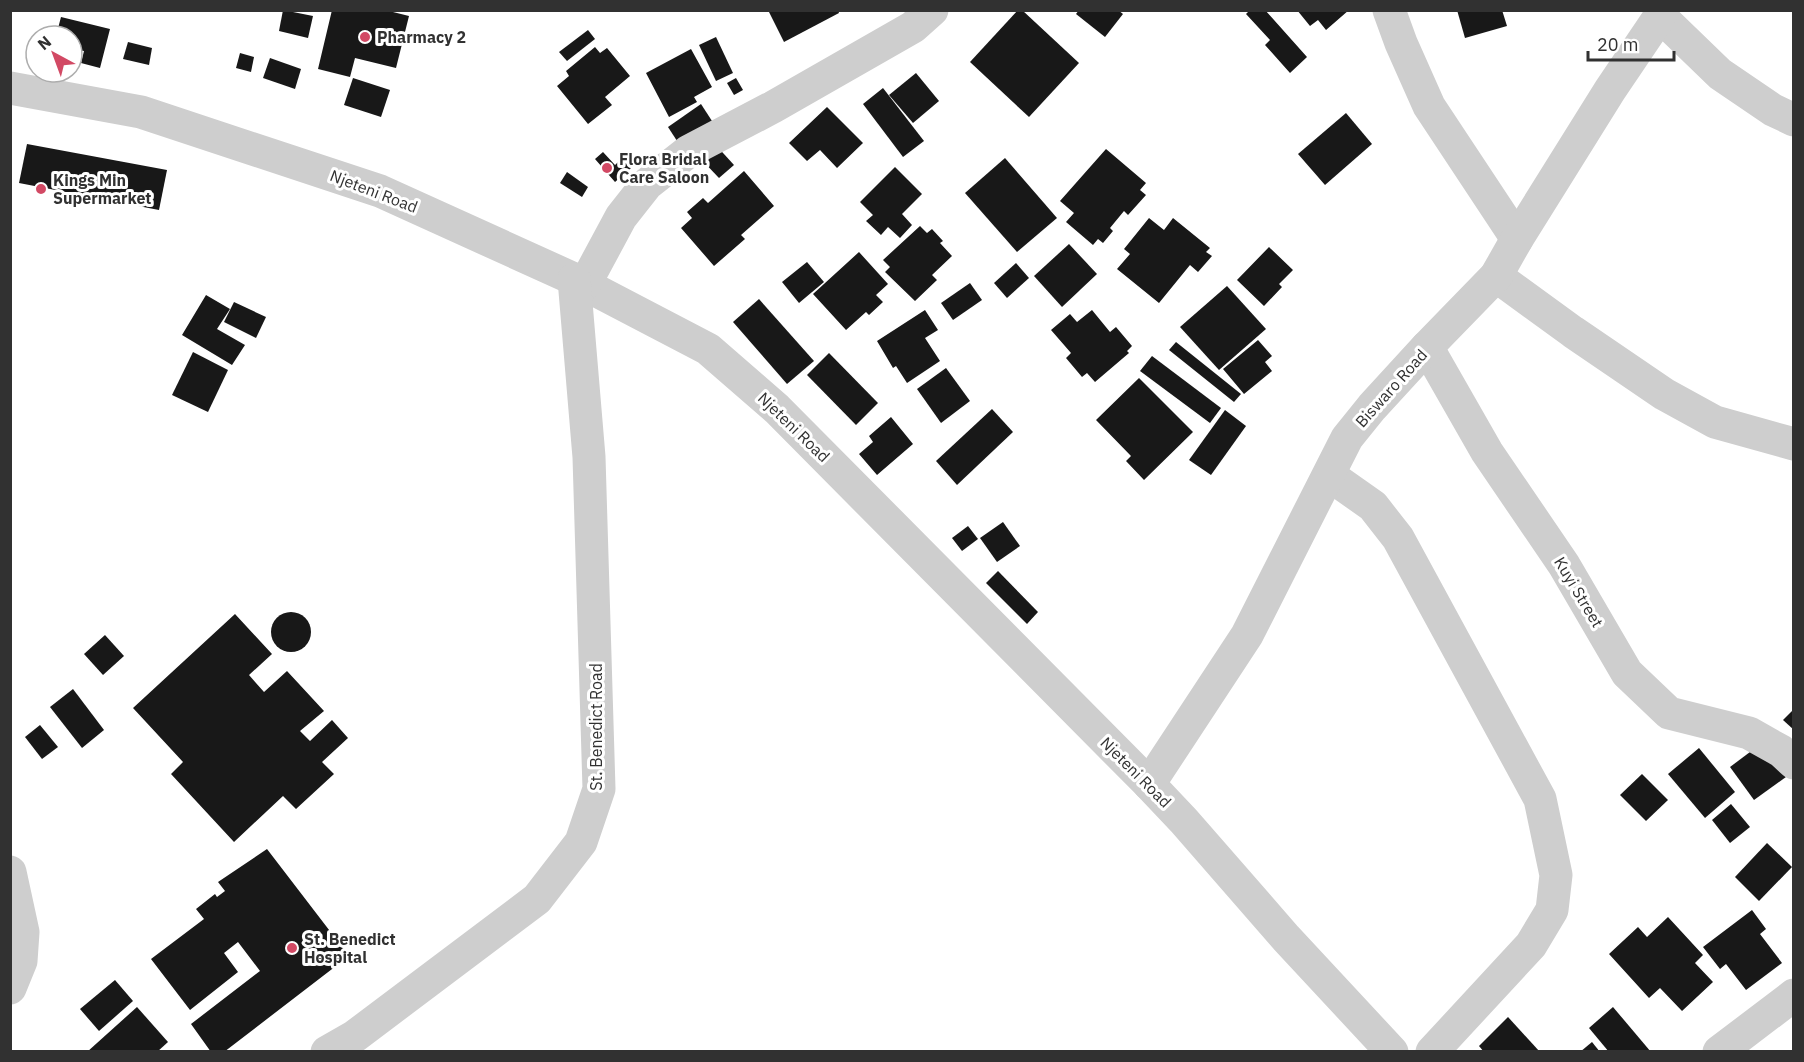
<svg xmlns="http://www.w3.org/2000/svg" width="1804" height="1062" font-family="'IBM Plex Sans',sans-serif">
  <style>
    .building { fill: #181818 }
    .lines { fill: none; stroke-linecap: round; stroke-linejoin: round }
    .minor { stroke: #cecece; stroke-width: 33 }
    .poi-dot { fill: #d24964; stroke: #fff; stroke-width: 2 }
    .labels { text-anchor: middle; stroke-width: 6; stroke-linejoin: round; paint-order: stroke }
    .poi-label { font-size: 16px; font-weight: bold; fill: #313131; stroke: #fff; text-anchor: start }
    .street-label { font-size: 16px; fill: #313131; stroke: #fff }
  </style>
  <rect width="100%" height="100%" fill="#fff"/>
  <g class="building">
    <polygon points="283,10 313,16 308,38 279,31"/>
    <polygon points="332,10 385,10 409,16 396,68 355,58 350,77 318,69"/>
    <polygon points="768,10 838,10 839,13 784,42"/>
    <polygon points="1018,10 1022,10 1079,63 1029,117 970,62"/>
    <polygon points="1079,10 1118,10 1123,14 1105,37 1076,14"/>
    <polygon points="1250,10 1265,10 1307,57 1290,73 1265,45 1270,40 1246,14"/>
    <polygon points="1297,10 1349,10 1326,30 1318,20 1310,26"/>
    <polygon points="1457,10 1502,10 1507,26 1465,38"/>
    <polygon points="61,17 110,29 100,68 81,63 84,51 72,49 72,36 56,36"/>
    <polygon points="588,30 595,39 567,61 559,52"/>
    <polygon points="716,37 733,73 716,81 699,45"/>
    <polygon points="128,42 152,48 149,65 123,59"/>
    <polygon points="595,47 600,53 607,48 630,76 605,97 612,105 588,124 557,86 569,76 566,71"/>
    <polygon points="691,49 712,87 694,97 697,102 669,117 646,73"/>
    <polygon points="240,53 254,57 251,72 236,68"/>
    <polygon points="270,58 301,69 295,89 263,78"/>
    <polygon points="916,73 939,101 913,123 889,95"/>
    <polygon points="353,78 390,90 381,117 344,105"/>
    <polygon points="736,78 743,90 734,95 727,83"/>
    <polygon points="883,88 924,141 903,157 863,104"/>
    <polygon points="701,104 712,121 679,144 668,127"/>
    <polygon points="827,107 863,143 837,168 820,150 807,161 789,143"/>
    <polygon points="1346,113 1372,144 1325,185 1298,154"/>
    <polygon points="713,142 734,165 719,178 698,156"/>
    <polygon points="27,144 167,170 159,210 19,183"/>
    <polygon points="1106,149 1146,183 1140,190 1146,195 1128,215 1124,211 1110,228 1113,231 1103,243 1098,239 1093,245 1066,222 1074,213 1060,201"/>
    <polygon points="603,152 615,165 618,162 620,164 625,162 631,168 615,182 595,159"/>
    <polygon points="1005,158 1057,218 1017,252 965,193"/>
    <polygon points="895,167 922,194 902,214 912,225 900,238 888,227 881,235 866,221 873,215 860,202"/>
    <polygon points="744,171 774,206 741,235 745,239 714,266 681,228 692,218 687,212 703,198 708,203"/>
    <polygon points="567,172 588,187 582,197 560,183"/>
    <polygon points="1149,218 1164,230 1173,218 1210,248 1206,252 1212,256 1198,272 1190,265 1159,303 1117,269 1130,254 1124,249"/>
    <polygon points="920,226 927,233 932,229 943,241 940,243 952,256 932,275 937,280 915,301 885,272 890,267 883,260"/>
    <polygon points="1069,244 1097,274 1062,307 1034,276"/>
    <polygon points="1269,247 1293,270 1279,284 1282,287 1264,306 1237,280"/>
    <polygon points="859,252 888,284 876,295 883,302 869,315 866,312 846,330 813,294"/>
    <polygon points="807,262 824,282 799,303 782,282"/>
    <polygon points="1016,263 1029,278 1007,298 994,283"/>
    <polygon points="970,283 982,300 953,320 941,303"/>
    <polygon points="1227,286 1266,329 1219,370 1180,327"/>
    <polygon points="206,295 230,309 217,329 245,345 232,365 182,335"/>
    <polygon points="759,299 814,361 787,384 733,322"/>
    <polygon points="234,302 266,317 256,338 224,322"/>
    <polygon points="925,310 938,330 925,338 940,361 907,383 896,366 893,368 877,341"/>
    <polygon points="1092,310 1110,332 1116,327 1132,346 1127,351 1129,353 1095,382 1087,373 1082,377 1066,358 1071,353 1051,330 1070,314 1077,322"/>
    <polygon points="1258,340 1272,356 1265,362 1272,371 1244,394 1223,369"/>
    <polygon points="1176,342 1241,394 1234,402 1169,350"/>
    <polygon points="193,352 228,370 208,412 172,395"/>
    <polygon points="829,353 878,403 856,425 807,375"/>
    <polygon points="1152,356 1221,408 1210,423 1140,371"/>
    <polygon points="946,368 970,401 941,423 917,389"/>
    <polygon points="1139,378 1193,432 1144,480 1126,461 1131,456 1096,420"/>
    <polygon points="992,409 1013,432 957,485 936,461"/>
    <polygon points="1225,410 1246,426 1211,475 1189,460"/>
    <polygon points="891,417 913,444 877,475 859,454 873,442 869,436"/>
    <polygon points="1003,522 1020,546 997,562 980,538"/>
    <polygon points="968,526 978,539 962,551 952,538"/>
    <polygon points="998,571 1038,612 1027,624 986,583"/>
    <circle cx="291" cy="632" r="20"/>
    <polygon points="235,614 272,654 249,675 264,692 287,671 324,711 300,731 310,741 332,720 348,738 322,762 334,774 296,809 283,796 234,842 171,774 183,762 133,708"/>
    <polygon points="105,635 124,656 103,675 84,654"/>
    <polygon points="73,689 104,730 82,748 50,707"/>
    <polygon points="1794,709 1794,730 1783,720"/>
    <polygon points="40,725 58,747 42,759 25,737"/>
    <polygon points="1762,743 1786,777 1754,800 1730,767"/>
    <polygon points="1699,748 1735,792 1705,818 1668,774"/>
    <polygon points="1642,774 1668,800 1646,821 1620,795"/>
    <polygon points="1731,804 1750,827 1730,843 1712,820"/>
    <polygon points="1767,843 1792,867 1759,901 1735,877"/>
    <polygon points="267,849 349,956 224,1052 211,1052 191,1024 260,971 238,942 224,953 238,972 190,1010 151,959 204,919 196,909 215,894 217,897 225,891 218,882"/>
    <polygon points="1752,910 1766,929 1760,934 1782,963 1746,990 1726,964 1720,969 1703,947"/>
    <polygon points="1668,917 1703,955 1695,963 1713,982 1682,1011 1660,988 1649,998 1609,954 1638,927 1647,937"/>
    <polygon points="115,980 133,1001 99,1031 80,1009"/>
    <polygon points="137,1007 168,1042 157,1052 87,1052"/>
    <polygon points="1613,1007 1651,1052 1609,1052 1589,1028"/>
    <polygon points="1508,1017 1540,1052 1484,1052 1479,1046"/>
    <polygon points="1592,1042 1600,1052 1580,1052"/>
  </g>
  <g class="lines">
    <g class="minor">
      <polyline points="1389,10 1401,43 1429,106 1517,239"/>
      <polyline points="1660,16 1720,74 1773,110 1794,120"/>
      <polyline points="10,88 141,112 380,191 574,279 708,349 777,409 1149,784 1184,821 1286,938 1392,1052"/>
      <polyline points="1496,276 1573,332 1664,394 1715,422 1794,444"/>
      <polyline points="585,284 621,217 647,184 689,151 773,107 913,27 932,10"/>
      <polyline points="1427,347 1487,452 1564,565 1627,673 1669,713 1749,733 1781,751 1794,763"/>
      <polyline points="1329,475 1373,506 1398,538 1540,799 1556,875 1552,910 1531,945 1432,1052"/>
      <polyline points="1149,784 1247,635 1347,438 1372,407 1427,347 1496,276 1517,239 1610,90 1660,16 1661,10"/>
      <polyline points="10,872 23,932 21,961 10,988"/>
      <polyline points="327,1052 355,1036 537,899 581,842 599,789 589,457 574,279"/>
      <polyline points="1719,1052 1794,995"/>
    </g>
  </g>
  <g class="poi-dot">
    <circle cx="365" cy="37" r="6"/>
    <circle cx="607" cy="168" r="6"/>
    <circle cx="41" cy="189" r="6"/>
    <circle cx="292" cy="948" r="6"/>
  </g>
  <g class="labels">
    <g class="poi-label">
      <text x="377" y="43">Pharmacy 2</text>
      <text x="619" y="165">Flora Bridal<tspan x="619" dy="18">Care Saloon</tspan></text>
      <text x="53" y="186">Kings Min<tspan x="53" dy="18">Supermarket</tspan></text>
      <text x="304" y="945">St. Benedict<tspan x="304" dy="18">Hospital</tspan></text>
    </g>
    <g class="street-label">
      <text transform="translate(374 191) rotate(21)" y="6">Njeteni Road</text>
      <text transform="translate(1391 388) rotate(-48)" y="6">Biswaro Road</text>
      <text transform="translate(794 427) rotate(44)" y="6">Njeteni Road</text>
      <text transform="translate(1579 592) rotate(59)" y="6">Kuyi Street</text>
      <text transform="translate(596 727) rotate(-90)" y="6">St. Benedict Road</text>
      <text transform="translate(1136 772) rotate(45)" y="6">Njeteni Road</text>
    </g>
  </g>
  <rect width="1804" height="1062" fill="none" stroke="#313131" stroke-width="24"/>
  <g transform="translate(54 54) rotate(319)"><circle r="28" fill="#ffffff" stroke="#adadad" stroke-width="1.5"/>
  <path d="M0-4.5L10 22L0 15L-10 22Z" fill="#d24964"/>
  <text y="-9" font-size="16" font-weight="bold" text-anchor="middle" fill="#313131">N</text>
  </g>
  <path d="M1588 51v9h86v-9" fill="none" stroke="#313131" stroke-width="3"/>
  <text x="1597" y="51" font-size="18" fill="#313131" stroke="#ffffff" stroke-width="4.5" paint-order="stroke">20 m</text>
</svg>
